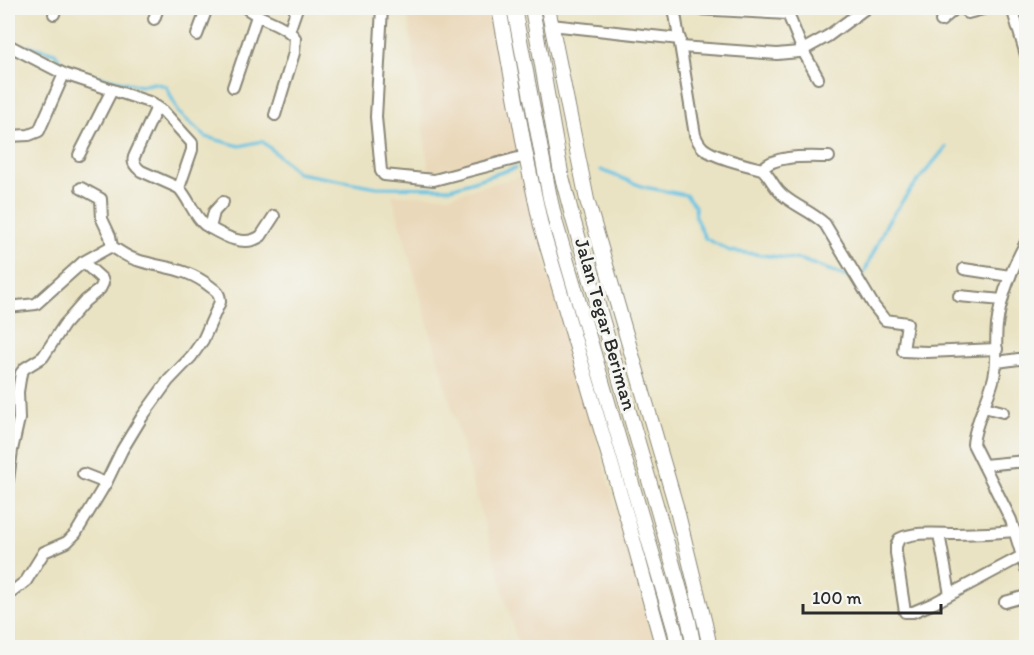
<svg xmlns="http://www.w3.org/2000/svg" width="1034" height="655" font-family="Itim,sans-serif">
  <style>
    .built { fill: #ead8ba }
    .lines { fill: none; stroke-linecap: round; stroke-linejoin: round }
    .stream { stroke: #66c3e4; stroke-width: 3 }
    .minor-casing { stroke: #8a8777; stroke-width: 14 }
    .major-casing { stroke: #8a8777; stroke-width: 16 }
    .minor { stroke: #fff; stroke-width: 10 }
    .major { stroke: #fff; stroke-width: 14 }
    .labels { text-anchor: middle; stroke-width: 6; stroke-linejoin: round; paint-order: stroke }
    .street-label { font-size: 20px; fill: #2b2b2b; stroke: #f6f6f2 }
  </style>
  <rect width="100%" height="100%" fill="#f6f6f2"/>
  <filter id="ink" filterUnits="userSpaceOnUse"><feTurbulence type="fractalNoise" baseFrequency=".0167" numOctaves="2"/><feDisplacementMap in="SourceGraphic" scale="12" xChannelSelector="R" yChannelSelector="G"/><feConvolveMatrix kernelMatrix="1 2 1 2 8 2 1 2 1" color-interpolation-filters="sRGB"/></filter>
  <filter id="wash" filterUnits="userSpaceOnUse"><feTurbulence type="fractalNoise" baseFrequency=".008" numOctaves="4" result="noise"/><feDisplacementMap in="SourceGraphic" scale="24" xChannelSelector="R" yChannelSelector="G"/><feGaussianBlur stdDeviation="1.35" result="paint"/><feColorMatrix in="noise" values="0 0 0 0 0 0 0 0 0 0 0 0 0 0 0 0 0 1.4 0 .05"/><feComposite in="paint" operator="in"/></filter>
  <g filter="url(#wash)">
    <rect width="100%" height="100%" fill="#eae3c3"/>
    <g class="built">
      <polygon points="407,8 493,8 520,153 429,172"/>
      <polygon points="521,176 656,647 519,647 392,195 449,196"/>
    </g>
    <g class="lines">
      <g class="stream">
        <polyline points="29,46 55,53 63,65 84,73 141,86 154,83 166,86 179,113 206,137 240,146 262,141 298,173 377,187 451,188 515,168"/>
        <polyline points="601,170 644,187 686,195 695,206 696,219 705,238 730,251 802,260 853,279 863,275 887,223 908,193 946,147"/>
      </g>
    </g>
  </g>
  <g filter="url(#ink)">
    <g class="lines">
      <g class="minor-casing">
        <g id="minor">
          <path d="M246 8C260 20 284 23 295 38L294 53 275 115"/>
          <polyline points="382,8 376,117 381,171 384,175 434,180 526,156"/>
          <path d="M674 8 695 135C697 140 699 144 703 148 715 158 746 165 762 169 771 177 774 189 784 196 797 207 811 211 825 224L874 306 885 320 907 323 903 351 927 352 997 349"/>
          <polyline points="678,8 788,14 803,51 818,78"/>
          <polyline points="963,8 968,13 987,8"/>
          <polyline points="1012,8 1026,55"/>
          <polyline points="54,14 56,8"/>
          <polyline points="154,19 158,8"/>
          <polyline points="941,21 956,8"/>
          <polyline points="551,25 680,39"/>
          <polyline points="289,31 297,8"/>
          <polyline points="197,35 207,8"/>
          <path d="M8 45 64 74 149 102 157 107 163 111 192 143V150L179 188C189 199 194 216 205 225 221 234 243 249 261 236L274 216"/>
          <polyline points="681,47 777,54 799,52 828,36 866,8"/>
          <polyline points="233,87 257,16"/>
          <path d="M157 107 134 157C132 163 136 167 141 171L179 188"/>
          <polyline points="8,136 29,135 39,131 64,74"/>
          <polyline points="79,155 112,90"/>
          <path d="M762 169C776 154 809 157 829 157"/>
          <polyline points="81,188 101,199 102,219 110,236 112,247"/>
          <polyline points="210,228 214,212 223,202"/>
          <path d="M1026 242C1012 268 1001 295 997 325 995 343 998 360 994 377 989 399 975 421 973 444L1011 520 1026 569"/>
          <polyline points="964,269 1010,276"/>
          <polyline points="959,296 1002,300"/>
          <path d="M8 307 36 304 83 262 108 248 112 247C120 251 128 258 137 260 165 269 186 267 211 287 217 291 220 294 220 302L203 340 191 357 168 381 142 417 122 450 106 483 76 533 67 542 44 552 26 581 8 595"/>
          <polyline points="997,362 1026,358"/>
          <polyline points="984,407 1003,412"/>
          <polyline points="984,465 1026,461"/>
          <polyline points="83,474 106,483"/>
          <polyline points="8,480 12,450 19,419 18,392 21,373 25,368 43,357 64,325 85,301 100,289 103,283 102,279 83,262"/>
          <path d="M1015 531C995 533 976 534 956 534 938 534 915 531 899 539L896 546V553L905 612H913L934 603 1022 556"/>
          <polyline points="939,534 950,594"/>
          <polyline points="1005,602 1026,596"/>
        </g>
      </g>
      <g class="major-casing">
        <g id="major">
          <polyline points="499,8 526,156 541,226 628,521 663,648"/>
          <polyline points="514,8 550,198 556,224 675,631 678,648"/>
          <polyline points="532,8 561,173 573,219 658,511 689,622 694,648"/>
          <polyline points="548,8 587,200 676,506 705,624 710,648"/>
        </g>
      </g>
      <use href="#minor" class="minor"/>
      <use href="#major" class="major"/>
    </g>
  </g>
  <g class="labels">
    <g class="street-label">
      <text transform="translate(606 324) rotate(74)" y="7">Jalan Tegar Beriman</text>
    </g>
  </g>
  <rect width="1034" height="655" fill="none" stroke="#f6f6f2" stroke-width="30"/>
  <path d="M803 604v9h138v-9" fill="none" stroke="#2b2b2b" stroke-width="3"/>
  <text x="812" y="604" font-size="18" fill="#2b2b2b" stroke="#f6f6f2" stroke-width="4.5" paint-order="stroke">100 m</text>
</svg>
